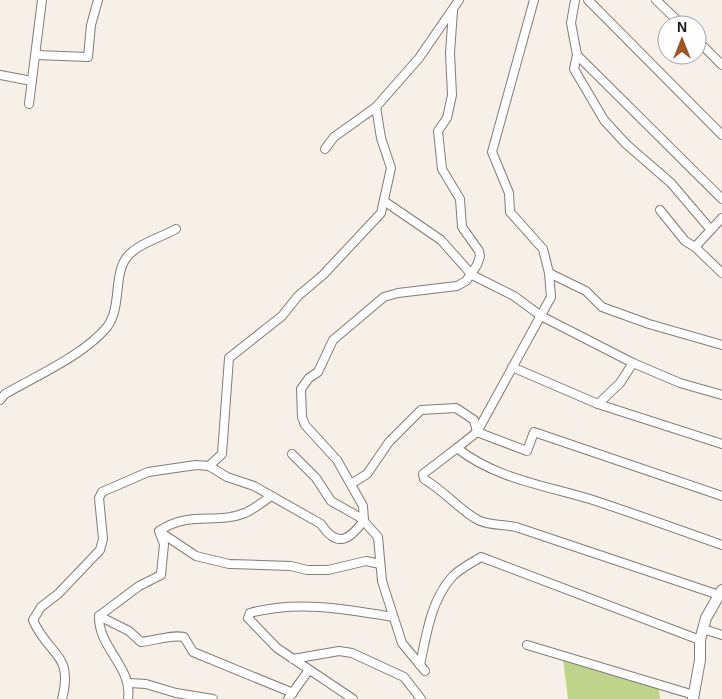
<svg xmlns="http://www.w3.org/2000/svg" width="722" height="699" font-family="Helvetica,sans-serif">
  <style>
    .green { fill: #c0d58b }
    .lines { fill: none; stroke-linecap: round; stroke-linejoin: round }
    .minor-casing { stroke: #827c76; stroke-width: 10 }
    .tertiary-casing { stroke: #827c76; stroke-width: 12 }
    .minor { stroke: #fff; stroke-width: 8 }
    .tertiary { stroke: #fff; stroke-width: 10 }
  </style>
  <rect width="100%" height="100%" fill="#f6f0e9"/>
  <polygon class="green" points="563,659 659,689 660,699 568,699"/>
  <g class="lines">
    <g class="minor-casing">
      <g id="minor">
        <path d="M534 0 492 152 509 193 510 212 543 249 549 273 551 297 477 432 457 448C497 480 549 486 596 501 638 515 680 530 722 545"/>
        <polyline points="575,0 571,23 577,55 574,69 604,120 626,144 671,183 711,230"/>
        <polyline points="588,0 722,135"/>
        <polyline points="656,0 682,25"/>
        <polyline points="697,40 722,65"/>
        <polyline points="36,55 88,57 91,25 98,0"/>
        <polyline points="577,55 722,199"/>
        <polyline points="0,75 32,81"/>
        <polyline points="29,104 42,0"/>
        <polyline points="325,149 334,137 376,107 419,58 459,0"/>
        <polyline points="384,201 441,240 472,275 514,296 541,316 633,363 680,383 722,395"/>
        <polyline points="660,210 685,241 695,247 722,273"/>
        <polyline points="695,247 722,218"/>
        <polyline points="549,273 586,291 602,307 649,324 722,345"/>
        <polyline points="512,367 598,404 722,444"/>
        <path d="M0 400 5 394C36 376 84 355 107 327 122 308 113 274 127 257 137 244 162 237 176 229"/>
        <polyline points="598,404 620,383 633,363"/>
        <polyline points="477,432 527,451 534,432 722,496"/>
        <path d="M457 448 423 474 424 479C443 490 461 511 478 520 490 526 503 524 516 527L719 595"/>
        <polyline points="292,454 316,478 331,501 361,518 378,537 382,581 402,643 425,671"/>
        <polyline points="209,466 222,454 229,358 282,316 298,296 323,275 381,213 391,168 381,138 376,107"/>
        <polyline points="351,484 367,474 389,442 421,410 456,408 474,420 477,432"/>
        <polyline points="160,532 196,556 229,564 291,566 307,570 328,570 366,561 380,564"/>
        <path d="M99 616 129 631 141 642C155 641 170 634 184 637L193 652 293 693"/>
        <polyline points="703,629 722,635"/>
        <polyline points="527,645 694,695"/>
        <polyline points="293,659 339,651 352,653 404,677 421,699"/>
        <path d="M420 665C426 636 431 600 452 577 459 569 472 563 481 557L700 640"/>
        <polyline points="129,683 146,684 176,693 213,699"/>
        <path d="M62 699C74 652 48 656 33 620L41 607 58 594 100 550 103 539 99 498 102 492 148 472 196 465 209 466 227 477 254 486 321 524C337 548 349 541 364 520L363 506 337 460 305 425 302 417 301 389 309 378 318 372 333 340 384 297 398 293 457 286 466 281 477 265 480 256 479 251 462 227 460 199 442 169 438 131 447 118 452 95 450 53 453 11"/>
        <path d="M128 699C133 667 98 648 99 616L139 586 161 575 164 544 159 531C190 510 215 525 245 513 254 509 263 502 271 496"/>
        <polyline points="288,699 309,670"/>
        <path d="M353 699 277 648 248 618 250 613C298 600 346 609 393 617"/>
      </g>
    </g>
    <g class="tertiary-casing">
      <polyline id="tertiary" points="693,699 700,660 700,640 706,618 722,590"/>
    </g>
    <use href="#minor" class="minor"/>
    <use href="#tertiary" class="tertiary"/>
  </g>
  <g transform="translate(682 40)"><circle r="24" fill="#fefefe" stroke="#a2a1a0"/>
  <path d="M0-4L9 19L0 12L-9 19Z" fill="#9a5627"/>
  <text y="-8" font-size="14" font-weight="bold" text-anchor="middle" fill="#171513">N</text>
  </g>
</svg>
